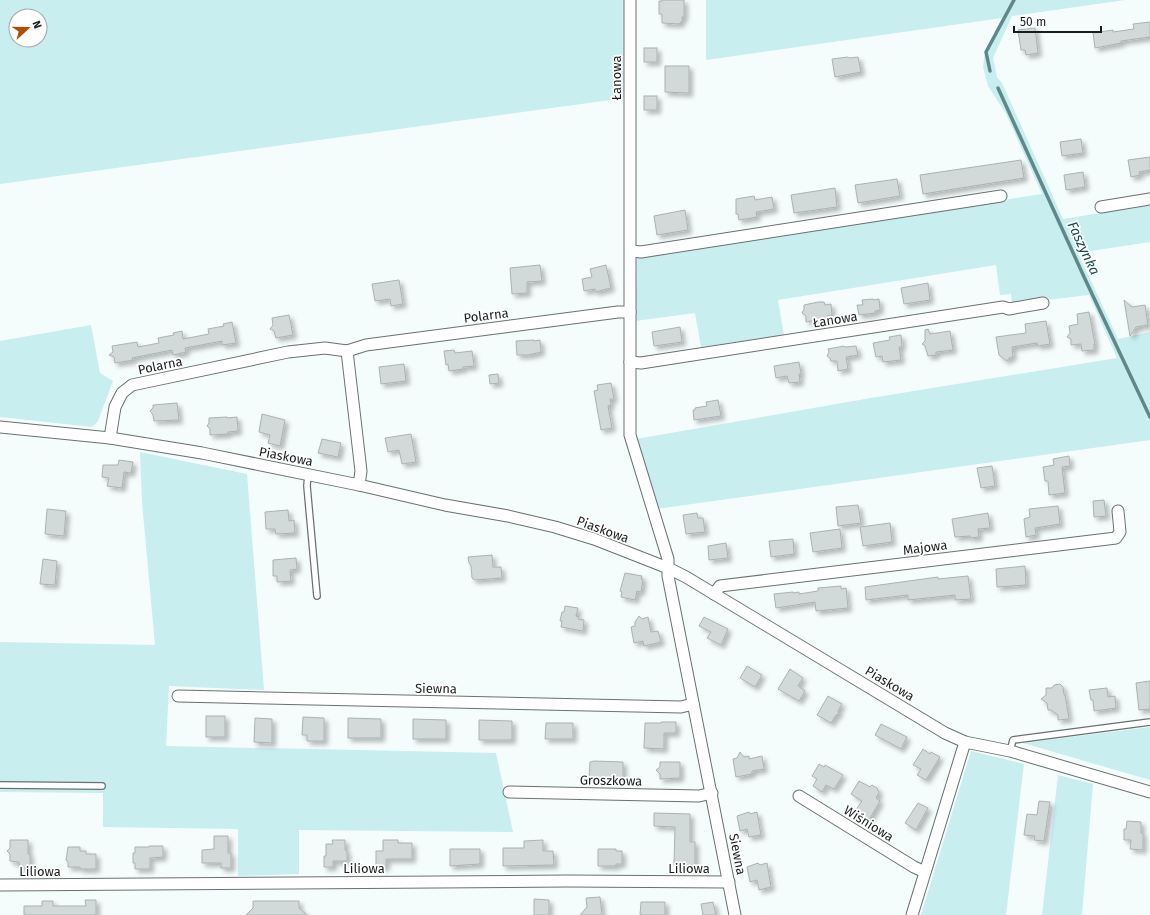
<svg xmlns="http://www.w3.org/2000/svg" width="1150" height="915" font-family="'Fira Sans',sans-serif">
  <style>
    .green { fill: #c8eeef; fill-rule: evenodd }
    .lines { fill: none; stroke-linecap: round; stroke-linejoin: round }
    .stream { stroke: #5f888a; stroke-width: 3.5 }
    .building { fill: #d2d9d9; stroke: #abb2b2; filter: url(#shadow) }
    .lane-casing { stroke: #697070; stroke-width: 8 }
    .street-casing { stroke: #697070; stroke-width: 13 }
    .lane { stroke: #fff; stroke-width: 5.5 }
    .street { stroke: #fff; stroke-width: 11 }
    .labels { text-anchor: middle; stroke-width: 3.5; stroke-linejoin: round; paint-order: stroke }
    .street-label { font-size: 13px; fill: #1a1d1d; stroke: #fff }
    .water-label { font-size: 14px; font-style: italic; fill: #174b4d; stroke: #fff }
  </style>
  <defs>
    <filter id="shadow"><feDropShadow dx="3.5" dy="3.5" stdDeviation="2" flood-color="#0004"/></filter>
  </defs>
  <rect width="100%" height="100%" fill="#f5fcfc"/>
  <g class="green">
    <path d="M0 0H624L625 98 0 184ZM16 16H40V40H16Z"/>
    <polygon points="706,0 1125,0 1012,16 993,58 997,77 1002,83 1063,219 1150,205 1150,242 1078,253 1118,339 1150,332 1150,440 656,509 636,439 865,399 1117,358 1089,295 1012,304 1011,294 1000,295 996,265 778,300 784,335 701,347 695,313 635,321 637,258 1042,194 1006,114 988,86 983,67 985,52 1002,18 706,60"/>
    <polygon points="91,325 100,373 113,381 98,421 92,427 0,417 0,341"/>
    <polygon points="140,452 247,474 264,690 169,686 166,746 496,753 513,832 299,830 299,874 238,876 238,829 103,827 103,793 0,792 0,642 155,645 142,502"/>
    <polygon points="1150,727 1150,780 1023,743"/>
    <polygon points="971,751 1024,764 1006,915 921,915"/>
    <polygon points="1058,775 1093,784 1082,915 1042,915"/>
  </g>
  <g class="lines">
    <g class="stream">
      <polyline points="990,71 986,52 1014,0"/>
      <polyline points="998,88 1085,279 1150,417"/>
    </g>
  </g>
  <g class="building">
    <polygon points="662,0 684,0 684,17 682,17 682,21 679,24 662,23 662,14 659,14 659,1 662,1"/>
    <polygon points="1150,22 1150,37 1121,41 1121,43 1095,48 1093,33 1113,30 1113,32 1134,29 1133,24"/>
    <polygon points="1035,28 1038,53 1026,55 1025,50 1021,50 1018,30"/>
    <rect x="644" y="48" width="13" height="14"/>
    <polygon points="848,57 849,58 858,57 861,72 835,77 832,59"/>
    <polygon points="665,66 689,66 689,93 665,92"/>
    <rect x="644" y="96" width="13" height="14"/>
    <polygon points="1081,139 1083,153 1062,156 1060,142"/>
    <polygon points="1150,157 1150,170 1139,172 1140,175 1131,177 1128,160"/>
    <polygon points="1021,160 1024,178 923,194 920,175"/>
    <polygon points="1083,172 1085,187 1066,190 1064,175"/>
    <polygon points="897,179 900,196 858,203 855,185"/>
    <polygon points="835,188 837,207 794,213 791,195"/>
    <polygon points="754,196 755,200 772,197 774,209 756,212 757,217 739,220 738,214 736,214 736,199"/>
    <polygon points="685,210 688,230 657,235 654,216"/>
    <polygon points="540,265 542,281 527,282 527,293 512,294 510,268"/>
    <polygon points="606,265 611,288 595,292 595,289 584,291 582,279 592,277 590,269"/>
    <polygon points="399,280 403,304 391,306 390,299 375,301 372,284"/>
    <polygon points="928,283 930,300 904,304 901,288"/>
    <polygon points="873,299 873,300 879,299 880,310 875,311 875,313 859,315 857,305 863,305 862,300"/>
    <polygon points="1124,300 1132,307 1145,305 1147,319 1148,325 1136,327 1130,336"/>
    <polygon points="818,302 824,302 825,305 831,304 832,315 827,316 827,318 806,322 806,316 802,313 804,309 804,305"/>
    <polygon points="1089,312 1095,344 1094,344 1094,350 1082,351 1081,344 1071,345 1071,339 1067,337 1070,333 1069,326 1078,324 1077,314"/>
    <polygon points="289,315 293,335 276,338 274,331 270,329 273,325 272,318"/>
    <polygon points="1046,321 1050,344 1038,346 1037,343 1012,347 1013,357 1009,358 1007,361 999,355 996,337 1026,333 1025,324"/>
    <polygon points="232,322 236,343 222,345 222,341 185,348 186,352 173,355 172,350 132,358 133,360 115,363 114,357 109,355 113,352 112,346 137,342 138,347 159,343 158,338 174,335 173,333 182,331 183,339 209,334 208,329 224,326 223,324"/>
    <polygon points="680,327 682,342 654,346 652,332"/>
    <polygon points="928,329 930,334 950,331 953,350 936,352 936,355 928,356 925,346 922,344 925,341 925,330"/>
    <polygon points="901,335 902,347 899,347 901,360 883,362 882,356 876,357 873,343 890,340 889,337"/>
    <polygon points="534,340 534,341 540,340 541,352 528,355 517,355 516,341"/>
    <polygon points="844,346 845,347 856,346 858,355 846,357 848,369 838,371 837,361 831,361 830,358 827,356 829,352 828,349"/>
    <polygon points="454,350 455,353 472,351 474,366 463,367 463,369 449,371 448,364 446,365 444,351"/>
    <polygon points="799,362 801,374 799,374 800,382 789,383 787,376 776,378 774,366"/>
    <polygon points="404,364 406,381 381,384 379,367"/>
    <polygon points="498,374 499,383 490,384 489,375"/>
    <polygon points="611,383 614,399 610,399 611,405 608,406 612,428 601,430 594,391 598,390 597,385"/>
    <polygon points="718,400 721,416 694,420 693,410 695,410 695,408 707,406 706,402"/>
    <polygon points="177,403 179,420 154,421 153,415 150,411 153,408 153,405"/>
    <polygon points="262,414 285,420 280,446 268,443 270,435 259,432"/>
    <polygon points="227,417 227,418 237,417 238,431 228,432 228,434 210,435 210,429 207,426 209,423 209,418"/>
    <polygon points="411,434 416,462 402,464 399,450 388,452 385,438"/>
    <polygon points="322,439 341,443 338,457 318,453"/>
    <polygon points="1069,456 1070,466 1062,467 1065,493 1049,495 1048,481 1045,481 1043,467 1054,465 1053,459"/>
    <polygon points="119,460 133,462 131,473 124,472 122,488 107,486 109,478 102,477 103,465 118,465"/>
    <polygon points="992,466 995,486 981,488 977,468"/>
    <polygon points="1104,500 1106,516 1094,517 1093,501"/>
    <polygon points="858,505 861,523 838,526 836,507"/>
    <polygon points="1058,506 1060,524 1035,528 1036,535 1026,537 1024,519 1030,517 1029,509"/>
    <polygon points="47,509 66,511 64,536 45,534"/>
    <polygon points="288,510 289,521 294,520 295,533 276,534 275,529 266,529 265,512"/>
    <polygon points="697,513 698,518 703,518 705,532 686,534 683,515"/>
    <polygon points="988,513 990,528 978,529 979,537 970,538 970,536 955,537 952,519"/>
    <polygon points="890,523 892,542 863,546 860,527"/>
    <polygon points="840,529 842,548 813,552 810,533"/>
    <polygon points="793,539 794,554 771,557 769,541"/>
    <polygon points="726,543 728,558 709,560 708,546"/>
    <polygon points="492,555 493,567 501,567 502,578 475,580 472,578 471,566 469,563 468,557"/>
    <polygon points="296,558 297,569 290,570 291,581 277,582 277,576 273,576 273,560"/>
    <polygon points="43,559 57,561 55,585 40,584"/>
    <polygon points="1025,566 1026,585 997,587 996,569"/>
    <polygon points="625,573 642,576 641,579 643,579 641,592 637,591 635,600 621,597 622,592 620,591"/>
    <polygon points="968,576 971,599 955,600 955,595 908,600 908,595 866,600 865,587 938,577 938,579"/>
    <polygon points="841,586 841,589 846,588 848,608 816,611 815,602 776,608 774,594 793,592 793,593 799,592 799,594 818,591 818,588"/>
    <polygon points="565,606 578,608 576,616 579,617 578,619 584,620 583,631 561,627 562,621 560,621 562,612 564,612"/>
    <polygon points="639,616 642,619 648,617 651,632 658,631 661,642 644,646 643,641 634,643 631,627 635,626 635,622"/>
    <polygon points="704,617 728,629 721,645 707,638 711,632 699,626"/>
    <polygon points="747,666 762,675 755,687 740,678"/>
    <polygon points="790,669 803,678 798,686 805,691 799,701 778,689"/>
    <polygon points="1150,681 1150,709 1139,710 1136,683"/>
    <polygon points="1060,684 1063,687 1064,695 1065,695 1069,719 1058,720 1058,715 1051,710 1048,710 1047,703 1041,699 1046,695 1046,688 1052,688 1054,685"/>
    <polygon points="1107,688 1108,697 1115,696 1116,708 1094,711 1093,700 1091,700 1089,690"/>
    <polygon points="828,696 842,704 838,711 839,714 836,715 831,723 817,715"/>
    <rect x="206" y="716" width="19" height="21"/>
    <polygon points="303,717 324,718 324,741 307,741 307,735 302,735"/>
    <polygon points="255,718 272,719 272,743 254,742"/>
    <polygon points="348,718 381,719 381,738 348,738"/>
    <polygon points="413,719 446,720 446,739 413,739"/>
    <polygon points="479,720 512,721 512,740 479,740"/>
    <polygon points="661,722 676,722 676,733 664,733 664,749 644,748 645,723 661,723"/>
    <polygon points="546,723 573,723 573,739 545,739"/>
    <polygon points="881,724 907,737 901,749 875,735"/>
    <polygon points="923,749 930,754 931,752 940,757 926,780 917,775 921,769 913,765"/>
    <polygon points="740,752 744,757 749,756 749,759 762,756 764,769 752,771 752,774 736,777 733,759 737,758"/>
    <polygon points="594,761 623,762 623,778 589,778 590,762"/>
    <polygon points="660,762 680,762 680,778 660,779 660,774 656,770 660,767"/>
    <polygon points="819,764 824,767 825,765 843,775 834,789 826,785 822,792 813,786 817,779 812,776"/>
    <polygon points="859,781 870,787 872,785 877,788 879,793 876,798 880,801 869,820 855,811 862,801 851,794"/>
    <polygon points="1039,801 1050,802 1044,841 1034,840 1035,836 1024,835 1027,814 1037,815"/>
    <polygon points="918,803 928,808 916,830 905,823"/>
    <polygon points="749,812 750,814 757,812 761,835 749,837 747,829 740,831 737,816"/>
    <polygon points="654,813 690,814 690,842 695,842 695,865 674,865 675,827 654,826"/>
    <polygon points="1127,821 1141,822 1141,833 1143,833 1143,850 1130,849 1131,840 1124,840 1124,829 1126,829"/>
    <polygon points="214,836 228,836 228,853 231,853 231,868 221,868 221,863 202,863 202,850 214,849"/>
    <polygon points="10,840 28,840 28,854 30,854 30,868 19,868 19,862 10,861 10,854 7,851 10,848"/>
    <polygon points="332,840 345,840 345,850 347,851 347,861 333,861 333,867 324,867 324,856 326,856 326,844 333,844"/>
    <polygon points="383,840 398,840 398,843 412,843 412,859 386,859 386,867 376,867 376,851 383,851"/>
    <polygon points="543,840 543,851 553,851 554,865 503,866 503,848 524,848 524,841"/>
    <polygon points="149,846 163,846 163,857 150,858 150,869 135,869 135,863 133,863 133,853 135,853 135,847 149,847"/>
    <polygon points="68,847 80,847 80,851 86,851 86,854 96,854 96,869 80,869 80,867 68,867 68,862 66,860"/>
    <polygon points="450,849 480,849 480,864 450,866"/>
    <polygon points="598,849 616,849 616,851 622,851 622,864 616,864 616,866 598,866"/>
    <polygon points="758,863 760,865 767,863 771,887 759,890 757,880 750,882 747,867"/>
    <polygon points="600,897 602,915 580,915 587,907 586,898"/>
    <polygon points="534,899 549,900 549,915 534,915"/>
    <polygon points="85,900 96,900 96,915 24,915 24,906 42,906 42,901 53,901 53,906 86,906"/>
    <polygon points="253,901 299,901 299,908 307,915 246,915 253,908"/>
    <polygon points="641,902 665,902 665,915 640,915"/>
    <polygon points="713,902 716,915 703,915 701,904"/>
  </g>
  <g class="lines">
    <g class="lane-casing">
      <g id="lane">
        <polyline points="308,474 307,486 317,596"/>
        <polyline points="1010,751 1013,740 1150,722"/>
        <polyline points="0,785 102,786"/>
      </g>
    </g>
    <g class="street-casing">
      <g id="street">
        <polyline points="630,0 630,435 668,559 668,576 735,915"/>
        <polyline points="1101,207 1150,199"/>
        <polyline points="631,251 641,252 1001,196"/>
        <polyline points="347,351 361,471 359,485"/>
        <polyline points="630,362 641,363 1003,307 1009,309 1043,303"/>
        <polyline points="0,427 110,438 202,453 359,485 445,505 508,516 555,527 594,539 668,568 686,577 945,733 965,742 1010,751 1150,792"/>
        <polyline points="110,438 115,407 122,393 132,385 288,352 325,348 347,351 366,345 618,312 630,312"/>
        <polyline points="714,594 720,586 1116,538 1120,532 1118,511"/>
        <polyline points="178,696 681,707 693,704"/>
        <polyline points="509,792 699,796 712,793"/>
        <polyline points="799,796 914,867 925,872"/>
        <polyline points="0,885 567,881 729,882"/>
        <polyline points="912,915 965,742"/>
      </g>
    </g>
    <use href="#lane" class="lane"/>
    <use href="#street" class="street"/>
  </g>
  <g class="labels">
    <g class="street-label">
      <text transform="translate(616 78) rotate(-90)" y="5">Łanowa</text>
      <text transform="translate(486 315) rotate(-7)" y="5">Polarna</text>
      <text transform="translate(835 319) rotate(-9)" y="5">Łanowa</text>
      <text transform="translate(160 365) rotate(-12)" y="5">Polarna</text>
      <text transform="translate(286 456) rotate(11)" y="5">Piaskowa</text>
      <text transform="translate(603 529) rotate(20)" y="5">Piaskowa</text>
      <text transform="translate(925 547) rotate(-7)" y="5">Majowa</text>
      <text transform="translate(890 683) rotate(31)" y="5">Piaskowa</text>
      <text transform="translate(436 688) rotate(1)" y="5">Siewna</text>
      <text transform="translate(611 780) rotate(1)" y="5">Groszkowa</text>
      <text transform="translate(869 823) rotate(32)" y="5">Wiśniowa</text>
      <text transform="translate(738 854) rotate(79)" y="5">Siewna</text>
      <text x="364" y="873">Liliowa</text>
      <text x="689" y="873">Liliowa</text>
      <text x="40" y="876">Liliowa</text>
    </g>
    <g class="water-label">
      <text transform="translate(1084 248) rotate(65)" y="5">Faszynka</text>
    </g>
  </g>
  <g transform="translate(28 28) rotate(69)"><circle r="19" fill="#ffffff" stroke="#a3a5a5"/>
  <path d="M0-3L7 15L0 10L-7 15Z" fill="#af4f04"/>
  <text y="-6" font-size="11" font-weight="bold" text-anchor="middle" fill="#1a1d1d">N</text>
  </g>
  <path d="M1014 26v6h87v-6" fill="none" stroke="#1a1d1d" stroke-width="2"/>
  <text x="1020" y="26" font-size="12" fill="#1a1d1d" stroke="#ffffff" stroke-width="3" paint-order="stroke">50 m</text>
</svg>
